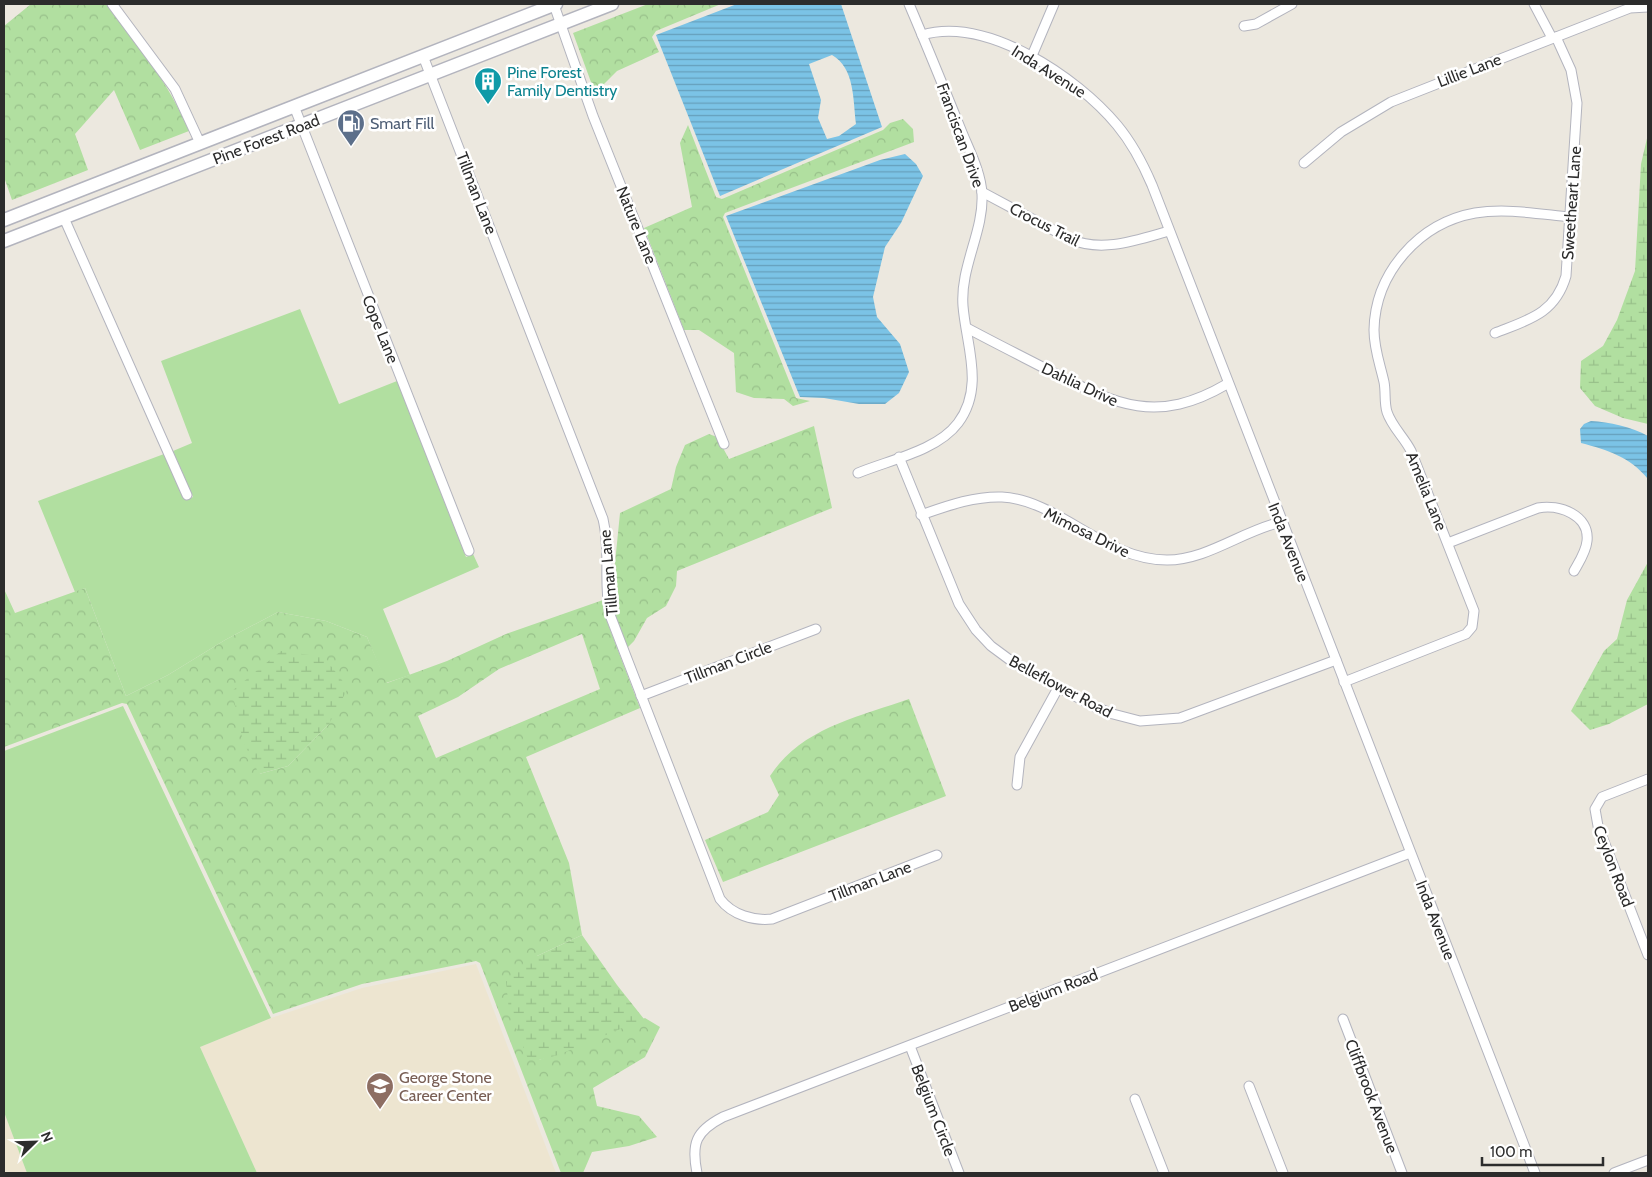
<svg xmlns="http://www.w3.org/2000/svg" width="1652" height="1177" font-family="Cabin,sans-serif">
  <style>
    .education { fill: #ede5d0 }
    .grass { fill: #b1dfa0 }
    .forest { fill: url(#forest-crowns); fill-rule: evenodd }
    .wetland { fill: url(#wetland-marsh) }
    .water { fill: url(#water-rules); fill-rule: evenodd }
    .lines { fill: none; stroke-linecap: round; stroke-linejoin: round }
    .minor-casing { stroke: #b3b4be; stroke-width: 11 }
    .secondary-casing { stroke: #b3b4be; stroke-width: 15 }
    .minor { stroke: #fff; stroke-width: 9 }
    .secondary { stroke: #fff; stroke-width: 12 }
    .labels { text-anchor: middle; stroke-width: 5; stroke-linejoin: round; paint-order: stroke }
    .street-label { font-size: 16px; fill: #2c2c2c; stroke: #fff }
    .culture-label { font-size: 16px; fill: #0d838f; stroke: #fff; text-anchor: start }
    .service-label { font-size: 16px; fill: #4e5e75; stroke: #fff; text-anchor: start }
    .education-label { font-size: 16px; fill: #785e54; stroke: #fff; text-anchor: start }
  </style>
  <defs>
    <pattern id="forest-crowns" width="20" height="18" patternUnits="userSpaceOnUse" patternTransform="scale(1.25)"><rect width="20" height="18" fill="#b1dfa0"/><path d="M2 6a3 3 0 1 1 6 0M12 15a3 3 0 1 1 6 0" fill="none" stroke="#98c08a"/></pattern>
    <pattern id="wetland-marsh" width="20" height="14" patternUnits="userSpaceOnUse" patternTransform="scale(1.25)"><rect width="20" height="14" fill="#b1dfa0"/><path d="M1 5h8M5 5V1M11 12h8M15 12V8" fill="none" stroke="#98c08a"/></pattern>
    <pattern id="water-rules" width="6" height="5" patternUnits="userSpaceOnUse" patternTransform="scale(1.25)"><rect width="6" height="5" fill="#7bc3e6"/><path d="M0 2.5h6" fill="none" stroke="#659fbb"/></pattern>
  </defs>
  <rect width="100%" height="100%" fill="#ece8df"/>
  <g class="education">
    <polygon points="476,964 556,1173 257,1173 200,1047 271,1018 362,988"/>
    <polygon points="4,1112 27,1173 4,1173"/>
  </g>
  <g class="grass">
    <polygon points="300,309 339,404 397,381 466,557 473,554 479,567 383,609 410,675 386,683 367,637 326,621 278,612 225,640 168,675 126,696 85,588 75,592 38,501 164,454 185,500 193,497 173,451 192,443 161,361"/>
    <polygon points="123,706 271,1018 200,1047 257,1173 27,1173 4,1112 4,751"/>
  </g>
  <g class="forest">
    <path d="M31 4H106C138 45 169 83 189 131L140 150 114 90 75 134 88 170 12 200 4 177V26Z"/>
    <polygon points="648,4 721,4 656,31 652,37 659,52 617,71 595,93 573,33"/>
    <polygon points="903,119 913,129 914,142 725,213 723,217 796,398 810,401 793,406 784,399 754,398 736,392 734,353 699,330 684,330 644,228 692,207 680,143 688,125 716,197 722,199 883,130 890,123"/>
    <polygon points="814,426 832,508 677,571 676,586 666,606 647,618 634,641 627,648 614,614 612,597 618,595 615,563 620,513 671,489 676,467 685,445 709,434 717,437 729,459"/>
    <path d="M85 588 126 696 168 675 225 640 278 612 326 621 367 637 387 683 447 661 506 634 603 600 608 624 640 708 526 757 569 863 582 935 537 956 539 1060 645 1018 660 1027 645 1057 593 1088 597 1106 639 1116 657 1137 629 1146 592 1152 583 1173H561L480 963 476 961 362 984 273 1014 127 704 122 703 4 747V589L15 613ZM582 634 600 689 436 758 418 716 458 697 499 669ZM329 724 288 766 259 774Z"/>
    <path d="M909 699 946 796 723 882 705 840 768 812 779 795 770 776C801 728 858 717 909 699Z"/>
  </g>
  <g class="wetland">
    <polygon points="1648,134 1648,424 1623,418 1595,406 1580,388 1581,361 1603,346 1617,320 1635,271 1641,164"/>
    <polygon points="1648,562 1648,704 1609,724 1590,730 1571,711 1604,651 1617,639 1627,600"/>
    <polygon points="281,651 324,657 348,688 329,724 288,766 259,774 243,741 232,691"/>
    <polygon points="582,935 617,985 644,1019 558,1055 539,1060 528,1059 509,1011 506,981 537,956"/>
  </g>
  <g class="water">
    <path d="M737 4H841L882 127 720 196 656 35ZM832 55C855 68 853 100 856 124L839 136 827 139 818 118 821 100 809 64Z"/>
    <polygon points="905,154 916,164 923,176 901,223 885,247 873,297 877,317 900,344 909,372 899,393 885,404 859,404 824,398 800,397 726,216 880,160"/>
    <path d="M1591 421C1609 422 1632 427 1648 436V479C1630 457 1608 450 1581 443L1580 429 1584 424Z"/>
  </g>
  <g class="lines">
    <g class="minor-casing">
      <g id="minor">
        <polyline points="112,4 175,89 200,143"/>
        <polyline points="1534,4 1552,38"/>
        <polyline points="554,5 593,116 724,444"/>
        <polyline points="1244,26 1256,24 1292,4"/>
        <path d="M922 35C987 16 1077 77 1117 125 1132 143 1143 164 1152 185L1535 1173"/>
        <path d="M423 56 603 519C611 552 603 583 610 615L720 899C732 915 754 921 772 919L937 855"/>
        <polyline points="1031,58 1054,4"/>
        <polyline points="294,106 469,551"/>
        <polyline points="1304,163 1341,132 1391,102 1630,8 1648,7"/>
        <path d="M982 192 1070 239C1102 253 1137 240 1169 231"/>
        <polyline points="64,218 187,495"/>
        <path d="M967 328C995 343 1023 357 1052 372 1117 405 1157 425 1227 384"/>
        <path d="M1495 333C1528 320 1555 314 1566 276L1577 103 1571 70 1556 37"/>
        <polyline points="899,457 959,604 976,630 991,646 1014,663 1095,707 1113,714 1140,721 1180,718 1336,660"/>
        <path d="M858 473C889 460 937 451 958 423 985 387 966 345 963 306 960 267 984 231 982 194 981 172 969 150 961 130 944 88 927 46 909 4"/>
        <path d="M921 515C947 506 974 496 1002 497 1059 500 1104 560 1167 560 1207 560 1242 531 1281 522"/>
        <path d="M1448 543 1538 508C1559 504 1590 515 1587 541 1586 552 1579 562 1574 571"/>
        <path d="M1344 682 1466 634 1472 627 1474 611 1411 451C1404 437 1392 427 1387 412 1384 402 1386 392 1384 382 1380 364 1374 349 1374 330 1375 273 1419 223 1475 213 1506 208 1539 214 1570 217"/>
        <polyline points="641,696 816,629"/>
        <polyline points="1648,779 1602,797 1595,809 1598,826 1648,955"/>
        <polyline points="1017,785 1020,757 1058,688"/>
        <polyline points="1343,1019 1402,1173"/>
        <polyline points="910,1046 959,1173"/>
        <polyline points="1249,1086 1283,1173"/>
        <polyline points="1135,1099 1164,1173"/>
        <path d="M697 1173C691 1143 696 1131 723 1117L1410 853"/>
        <polyline points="1614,1173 1648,1160"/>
      </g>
    </g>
    <g class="secondary-casing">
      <g id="secondary">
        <polyline points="4,220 556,4"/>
        <polyline points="4,241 612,4"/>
      </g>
    </g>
    <use href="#minor" class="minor"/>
    <use href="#secondary" class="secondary"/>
  </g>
  <defs>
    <g id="building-pin" transform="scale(1.4375)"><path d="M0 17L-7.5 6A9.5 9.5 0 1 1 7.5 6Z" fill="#0f9aa8" stroke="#fff"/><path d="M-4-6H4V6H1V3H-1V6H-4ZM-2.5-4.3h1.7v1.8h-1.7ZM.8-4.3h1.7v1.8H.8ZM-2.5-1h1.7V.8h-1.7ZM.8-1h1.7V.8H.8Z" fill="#fff"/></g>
    <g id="fuel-pin" transform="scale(1.4375)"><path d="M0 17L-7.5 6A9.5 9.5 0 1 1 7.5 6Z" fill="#5c6f8a" stroke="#fff"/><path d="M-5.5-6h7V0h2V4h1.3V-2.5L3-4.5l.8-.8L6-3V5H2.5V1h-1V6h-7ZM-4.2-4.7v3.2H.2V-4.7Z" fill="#fff"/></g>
    <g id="school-pin" transform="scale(1.4375)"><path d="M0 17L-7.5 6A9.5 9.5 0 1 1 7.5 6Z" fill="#8d6e63" stroke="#fff"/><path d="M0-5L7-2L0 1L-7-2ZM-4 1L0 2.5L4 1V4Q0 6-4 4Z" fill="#fff"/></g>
  </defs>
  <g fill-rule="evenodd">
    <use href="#building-pin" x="488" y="81"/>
    <use href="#fuel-pin" x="351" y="123"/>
    <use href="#school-pin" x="380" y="1086"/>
  </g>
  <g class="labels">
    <g class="street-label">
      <text transform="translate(1469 70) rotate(-21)" y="6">Lillie Lane</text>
      <text transform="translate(1049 71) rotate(32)" y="6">Inda Avenue</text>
      <text transform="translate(961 135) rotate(70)" y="6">Franciscan Drive</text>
      <text transform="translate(266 139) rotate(-21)" y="6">Pine Forest Road</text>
      <text transform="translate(477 193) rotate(69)" y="6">Tillman Lane</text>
      <text transform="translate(1571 203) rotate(-86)" y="6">Sweetheart Lane</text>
      <text transform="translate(1045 224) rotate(27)" y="6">Crocus Trail</text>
      <text transform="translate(637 225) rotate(68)" y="6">Nature Lane</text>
      <text transform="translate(381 329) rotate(68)" y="6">Cope Lane</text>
      <text transform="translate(1080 384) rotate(25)" y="6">Dahlia Drive</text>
      <text transform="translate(1427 491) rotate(68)" y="6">Amelia Lane</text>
      <text transform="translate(1087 532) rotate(26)" y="6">Mimosa Drive</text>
      <text transform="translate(1289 542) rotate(68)" y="6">Inda Avenue</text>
      <text transform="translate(608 573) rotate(-95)" y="6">Tillman Lane</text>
      <text transform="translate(728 662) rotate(-21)" y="6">Tillman Circle</text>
      <text transform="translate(1061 686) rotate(28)" y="6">Belleflower Road</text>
      <text transform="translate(1614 866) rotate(69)" y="6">Ceylon Road</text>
      <text transform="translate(870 881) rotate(-21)" y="6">Tillman Lane</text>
      <text transform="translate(1436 920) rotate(69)" y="6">Inda Avenue</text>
      <text transform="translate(1053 990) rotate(-21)" y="6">Belgium Road</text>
      <text transform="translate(1372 1096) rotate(69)" y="6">Cliffbrook Avenue</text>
      <text transform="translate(934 1110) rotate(69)" y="6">Belgium Circle</text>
    </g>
    <g class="culture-label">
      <text x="507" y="78">Pine Forest<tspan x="507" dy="18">Family Dentistry</tspan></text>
    </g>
    <g class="service-label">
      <text x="370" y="129">Smart Fill</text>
    </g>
    <g class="education-label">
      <text x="399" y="1083">George Stone<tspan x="399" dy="18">Career Center</tspan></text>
    </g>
  </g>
  <rect width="1652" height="1177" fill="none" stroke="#2c2c2c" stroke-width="10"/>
  <g transform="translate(35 1142) rotate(67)" stroke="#ffffff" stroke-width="4" paint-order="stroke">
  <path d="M0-4L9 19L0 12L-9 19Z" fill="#2c2c2c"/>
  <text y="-8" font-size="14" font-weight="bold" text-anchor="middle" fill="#2c2c2c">N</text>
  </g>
  <path d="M1482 1157v8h121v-8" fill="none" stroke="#2c2c2c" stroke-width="2.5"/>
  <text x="1490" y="1157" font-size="15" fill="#2c2c2c" stroke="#ffffff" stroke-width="4" paint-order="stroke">100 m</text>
</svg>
